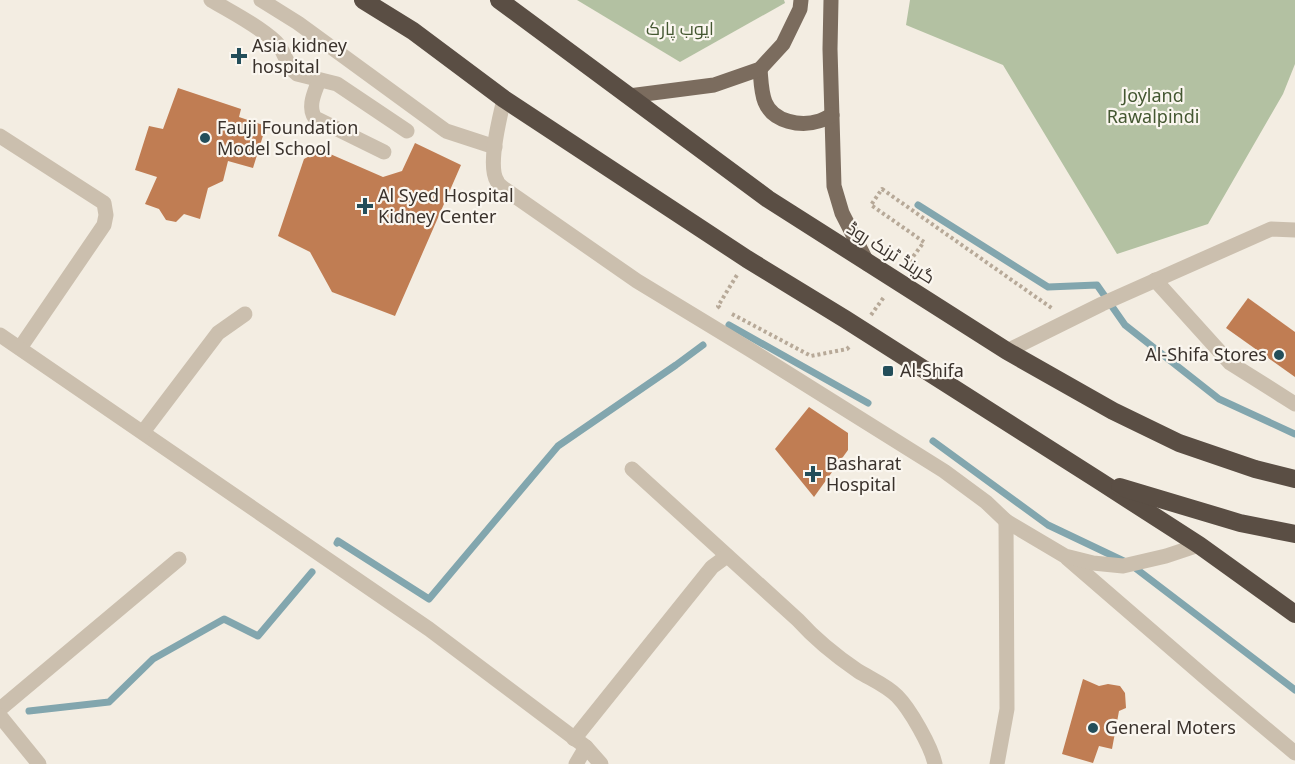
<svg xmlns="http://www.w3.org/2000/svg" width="1295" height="764" font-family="'Noto Sans',Cairo,sans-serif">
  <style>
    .green { fill: #b3c1a2 }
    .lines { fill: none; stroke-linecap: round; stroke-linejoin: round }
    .stream { stroke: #82a6ae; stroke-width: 7 }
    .building { fill: #c07d53 }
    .path { stroke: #b7a998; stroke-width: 4; stroke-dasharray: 3 3; stroke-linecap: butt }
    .minor { stroke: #cbbfae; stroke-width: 15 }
    .major { stroke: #7b6c5e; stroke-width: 15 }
    .highway { stroke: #5a4e44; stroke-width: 18 }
    .poi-dot { fill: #234e5a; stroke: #faf6ef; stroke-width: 2 }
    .labels { text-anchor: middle; stroke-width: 4.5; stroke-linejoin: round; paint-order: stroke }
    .park-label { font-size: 18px; fill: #445731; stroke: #faf6ef }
    .poi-label { font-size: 18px; fill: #3a322c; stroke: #faf6ef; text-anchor: start }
    .street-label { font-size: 18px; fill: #3a322c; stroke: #faf6ef }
  </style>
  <rect width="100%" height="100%" fill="#f3ede2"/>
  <g class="green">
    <polygon points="577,0 784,0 785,3 680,62"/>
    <polygon points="910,0 1295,0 1295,64 1283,94 1208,224 1117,254 1003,65 906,25"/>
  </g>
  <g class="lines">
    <g class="stream">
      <polyline points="918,205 1048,287 1097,285 1125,325 1219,399 1295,434"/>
      <polyline points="729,325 868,403"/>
      <polyline points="933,441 1048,525 1130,564 1295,690"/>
      <polyline points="337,543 338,541 429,599 558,446 676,365 703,345"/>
      <polyline points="29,711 109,702 153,659 224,619 258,636 312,572"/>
    </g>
  </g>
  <g class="building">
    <polygon points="178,88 241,109 239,117 266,126 253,168 228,161 223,181 208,188 200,219 184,214 176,222 166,220 159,209 145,204 157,177 135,170 149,126 163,129"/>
    <polygon points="415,143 461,165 395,316 332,292 310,252 278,236 304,159 321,150 383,177 402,171"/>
    <polygon points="1248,298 1295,332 1295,377 1226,328"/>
    <polygon points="809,407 848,433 848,450 814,497 775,449"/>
    <polygon points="1083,679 1099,686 1108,684 1120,686 1125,693 1126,708 1119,711 1112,749 1099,746 1093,763 1062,754"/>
  </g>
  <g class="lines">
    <g class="path">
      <polyline points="906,266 924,242 871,205 882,189 1053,309"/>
      <polyline points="720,308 718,306 737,275"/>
      <polyline points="732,314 811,356 847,349 850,346"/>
      <polyline points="871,315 884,297"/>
    </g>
    <g class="minor">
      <path d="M211 0C233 13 257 25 276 42 285 51 286 66 297 74L337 84 407 131"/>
      <polyline points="261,0 298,23 446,131 495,147"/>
      <path d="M319 80C315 92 307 106 315 118L384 152"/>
      <path d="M504 99C500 117 487 165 497 181 498 184 501 186 503 188L637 281 749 349 944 471 986 502 1006 521"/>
      <polyline points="0,136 104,203 106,215 104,225 20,348"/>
      <polyline points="1155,280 1230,363 1295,404"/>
      <polyline points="0,335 429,629 586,747 601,764"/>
      <polyline points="1007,351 1102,304 1271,229 1295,230"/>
      <polyline points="143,432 218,333 245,314"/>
      <path d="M632 469 798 620C816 640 836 656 858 671 871 679 886 685 897 696 910 709 931 746 935 764"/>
      <polyline points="1067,558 1214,685 1295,753"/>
      <polyline points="0,709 179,559"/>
      <polyline points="0,716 39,764"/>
      <polyline points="574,739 712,567 727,556"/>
      <polyline points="576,764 586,747"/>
      <polyline points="997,764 1007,709 1006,521 1065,556 1093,563 1123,566 1166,556 1199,545"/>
    </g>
    <g class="major">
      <polyline points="831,0 830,49 834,186 842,213 868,264"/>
      <path d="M760 69C761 80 761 92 765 102 773 122 801 127 819 121 824 120 828 117 832 115"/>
      <polyline points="629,96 714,85 760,69 783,44 800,9 801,0"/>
    </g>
    <g class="highway">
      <polyline points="363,0 413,31 504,99 747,259 845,319 1098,480 1199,545 1295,614"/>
      <polyline points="499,0 768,199 1007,351 1113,411 1179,443 1255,469 1295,479"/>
      <polyline points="1120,487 1240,523 1295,534"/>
    </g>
  </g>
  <g class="poi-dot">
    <path d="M236 47h6v6h6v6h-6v6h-6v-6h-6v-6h6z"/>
    <circle cx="205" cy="138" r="6"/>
    <path d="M362 197h6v6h6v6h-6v6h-6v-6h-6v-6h6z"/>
    <circle cx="1279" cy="355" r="6"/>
    <rect x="882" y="365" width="12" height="12" rx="3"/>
    <path d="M810 465h6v6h6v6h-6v6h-6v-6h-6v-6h6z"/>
    <circle cx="1093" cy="728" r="6"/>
  </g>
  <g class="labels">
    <g class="park-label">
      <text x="680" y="35">ایوب پارک</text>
      <text x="1153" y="102">Joyland<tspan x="1153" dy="21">Rawalpindi</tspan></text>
    </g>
    <g class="poi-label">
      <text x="252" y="52">Asia kidney<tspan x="252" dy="21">hospital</tspan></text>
      <text x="217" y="134">Fauji Foundation<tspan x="217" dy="21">Model School</tspan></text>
      <text x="378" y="202">Al Syed Hospital<tspan x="378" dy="21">Kidney Center</tspan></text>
      <text x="1267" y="361" text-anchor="end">Al-Shifa Stores</text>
      <text x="900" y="377">Al-Shifa</text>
      <text x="826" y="470">Basharat<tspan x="826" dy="21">Hospital</tspan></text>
      <text x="1105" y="734">General Moters</text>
    </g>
    <g class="street-label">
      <text transform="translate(891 253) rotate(32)" y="6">گرینڈ ٹرنک روڈ</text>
    </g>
  </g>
</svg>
